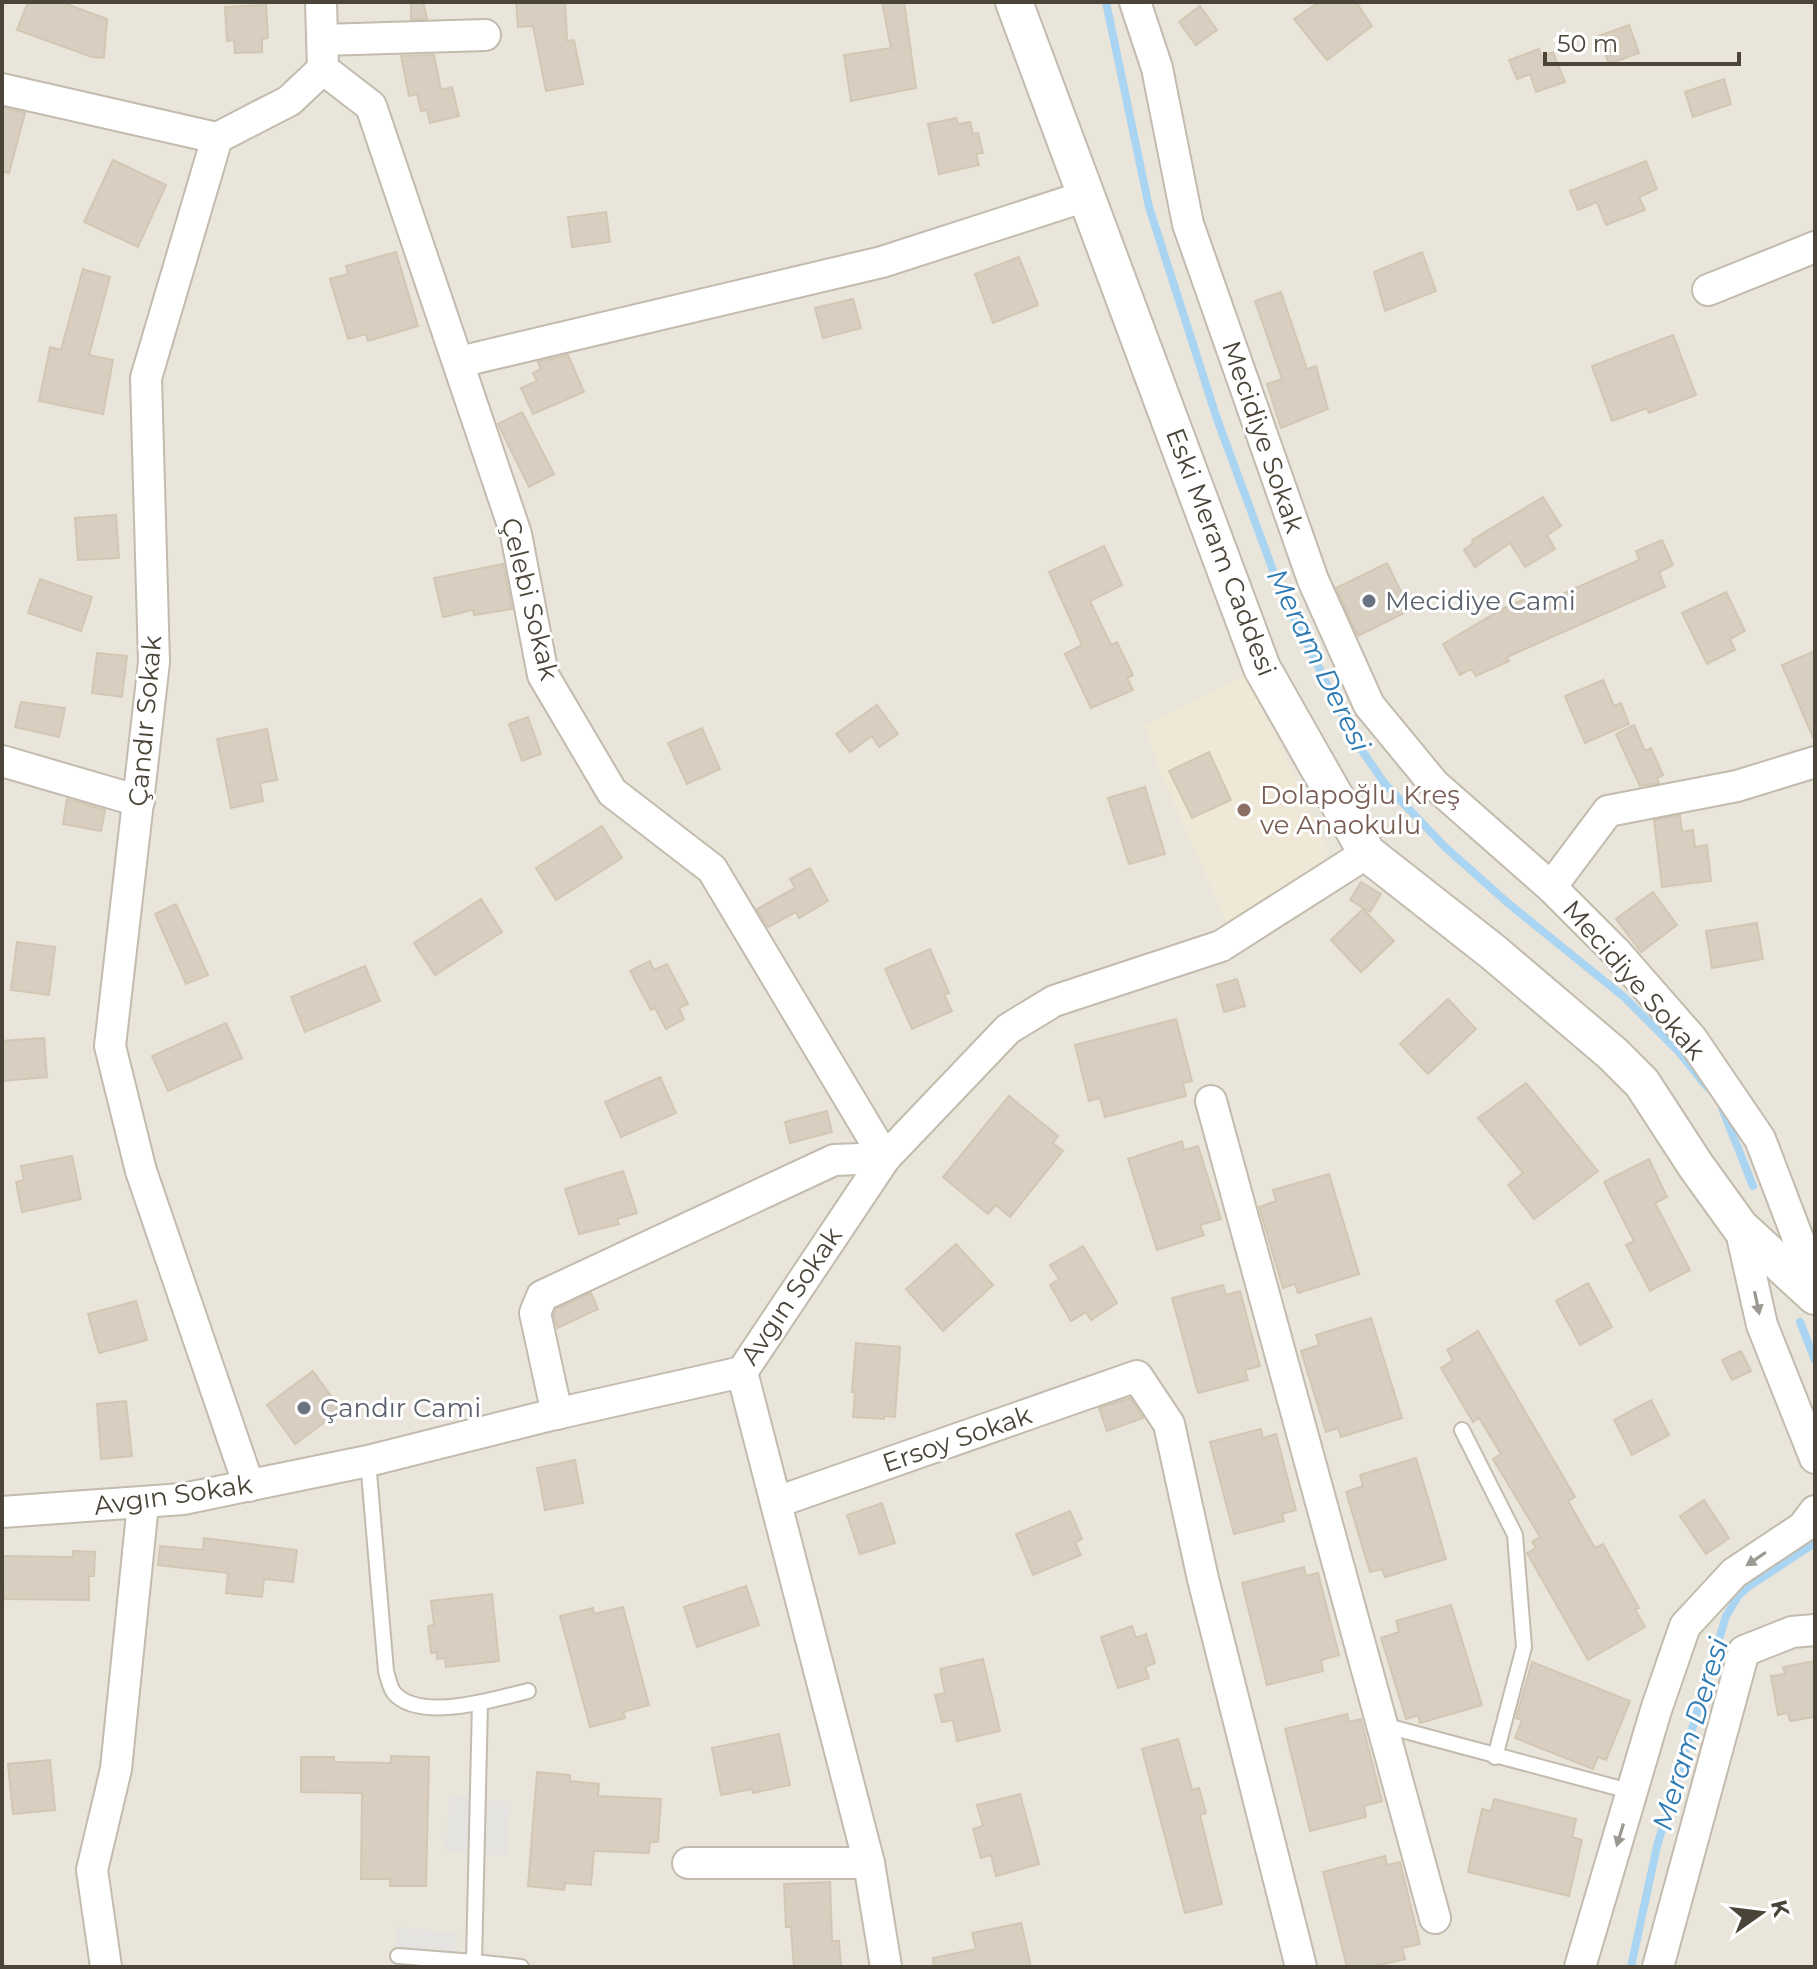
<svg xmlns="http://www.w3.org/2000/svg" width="1817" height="1969" font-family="Montserrat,sans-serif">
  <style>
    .residential { fill: #eae5da }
    .education { fill: #efe8d6 }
    .parking { fill: #e5e3e0 }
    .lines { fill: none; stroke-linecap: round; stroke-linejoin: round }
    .stream { stroke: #a9d4f2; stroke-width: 8 }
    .building { fill: #d8cfc1; stroke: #d3c7b4; stroke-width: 2 }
    .service-casing { stroke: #c2bbae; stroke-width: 18 }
    .minor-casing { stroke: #c2bbae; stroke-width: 34 }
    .tertiary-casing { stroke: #c2bbae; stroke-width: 40 }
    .service { stroke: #fff; stroke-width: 14 }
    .minor { stroke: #fff; stroke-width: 30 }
    .tertiary { stroke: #fff; stroke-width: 36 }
    .oneway { fill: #9c9892 }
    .worship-dot { fill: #6b7280; stroke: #fff; stroke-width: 3 }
    .education-dot { fill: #8d6e63; stroke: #fff; stroke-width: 3 }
    .labels { text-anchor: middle; stroke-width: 6; stroke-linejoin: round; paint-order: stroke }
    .street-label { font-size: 26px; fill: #4b4439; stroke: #fff }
    .worship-label { font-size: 26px; fill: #5b616d; stroke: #fff; text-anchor: start }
    .education-label { font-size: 26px; fill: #785e54; stroke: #fff; text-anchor: start }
    .water-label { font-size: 28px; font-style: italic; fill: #2e7ab2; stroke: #fff }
  </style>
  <rect width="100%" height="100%" fill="#f6f3ec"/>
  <rect class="residential" x="2" y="2" width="1813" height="1965"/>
  <polygon class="education" points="1247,674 1328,847 1324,866 1228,925 1160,772 1145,726"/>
  <g class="parking">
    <polygon points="450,1796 511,1802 506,1856 445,1851"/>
    <polygon points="397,1927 458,1933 455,1967 394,1967"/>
  </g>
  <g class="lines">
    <g class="stream">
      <polyline points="1106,2 1149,207 1217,419 1281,592 1356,742 1385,784 1445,847 1509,904 1624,997 1679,1052 1707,1087"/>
      <polyline points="1722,1108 1753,1186"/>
      <polyline points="1800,1322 1815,1360"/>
      <polyline points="1631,1967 1657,1846 1726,1616 1739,1595 1748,1587 1815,1543"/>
    </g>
  </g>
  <g class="building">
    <polygon points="28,2 61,2 107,19 104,58 92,57 17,30"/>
    <polygon points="411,2 423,2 427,19 411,19"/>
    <polygon points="516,2 565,2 567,41 574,40 583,84 546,91 533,26 518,27"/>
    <polygon points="882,2 904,2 916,88 851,101 844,55 891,48"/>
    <polygon points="1319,2 1356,2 1372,26 1327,60 1294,19"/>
    <polygon points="266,5 268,38 262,39 262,52 235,53 234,40 227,41 225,7"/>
    <polygon points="1200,6 1217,30 1196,45 1179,22"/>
    <polygon points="1629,25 1639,53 1609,64 1598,36"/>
    <polygon points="1539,49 1542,57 1553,52 1565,82 1536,92 1530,74 1517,79 1509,60"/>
    <polygon points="434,55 441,90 452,87 459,116 430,123 427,110 421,111 417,94 409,96 401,56"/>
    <polygon points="1724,79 1731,104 1693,117 1685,92"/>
    <polygon points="2,107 25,113 9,173 2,172"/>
    <polygon points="956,118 958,124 970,122 973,134 978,133 983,153 976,154 979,165 939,174 928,124"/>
    <polygon points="113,160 166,185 138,247 84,222"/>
    <polygon points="1646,161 1657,189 1639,197 1645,210 1606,225 1597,202 1578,210 1570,191"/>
    <polygon points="606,212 610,242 572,247 568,217"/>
    <polygon points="396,252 418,326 368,341 366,334 348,339 330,279 348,274 346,266"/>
    <polygon points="1422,252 1436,291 1385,311 1374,272"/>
    <polygon points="1019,257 1038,305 993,323 975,274"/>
    <polygon points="83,269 110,277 89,355 113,360 103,414 39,401 50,347 61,350"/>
    <polygon points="1281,292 1307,369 1316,366 1328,409 1281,428 1267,384 1282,379 1255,301"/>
    <polygon points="853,299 861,328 823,338 815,308"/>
    <polygon points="1673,335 1696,395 1649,413 1647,408 1612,421 1592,366"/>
    <polygon points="568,355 584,392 533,414 521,388 537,381 533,373 541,369 538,362"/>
    <polygon points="522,412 554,474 529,487 498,424"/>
    <polygon points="1543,497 1561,526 1547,535 1555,549 1525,567 1510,543 1475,567 1464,550 1473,543 1472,540"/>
    <polygon points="116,515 119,558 78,560 75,518"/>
    <polygon points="1662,540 1673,565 1659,572 1665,587 1507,657 1509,661 1476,676 1471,669 1460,675 1443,644 1504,608 1529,597 1533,607 1639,560 1636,551"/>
    <polygon points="1104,546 1122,585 1090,601 1111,645 1117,642 1133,675 1127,678 1133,690 1091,708 1065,654 1082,645 1049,572"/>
    <polygon points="1387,563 1410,610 1358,636 1336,588"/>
    <polygon points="503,564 512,609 474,615 473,610 443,617 434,578"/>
    <polygon points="40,579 92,597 81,631 28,613"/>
    <polygon points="1726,592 1745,631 1730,639 1735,650 1707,664 1682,613"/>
    <polygon points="1815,651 1815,742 1782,665"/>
    <polygon points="97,653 127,656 122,697 92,693"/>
    <polygon points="1603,680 1614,706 1621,703 1629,724 1585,743 1565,696"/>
    <polygon points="21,702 65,708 59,737 15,727"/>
    <polygon points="877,705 898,734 879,747 872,736 850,752 836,734"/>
    <polygon points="528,717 541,754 522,761 509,724"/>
    <polygon points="1634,725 1645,751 1651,748 1663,775 1657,778 1659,783 1640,786 1616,734"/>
    <polygon points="702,728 720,769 687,784 668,743"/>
    <polygon points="267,729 277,780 260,783 263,801 231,808 217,739"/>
    <polygon points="1209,752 1231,800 1192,818 1169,771"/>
    <polygon points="1145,787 1165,854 1129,864 1108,798"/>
    <polygon points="67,799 105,810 101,831 63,824"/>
    <polygon points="1680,815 1682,832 1693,830 1695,847 1707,845 1711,881 1662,887 1654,820"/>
    <polygon points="602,826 622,858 556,900 536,868"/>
    <polygon points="810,868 828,901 799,918 796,912 768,927 757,909 795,888 790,879"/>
    <polygon points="1361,882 1381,894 1370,912 1350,900"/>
    <polygon points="1653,892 1677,925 1641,952 1616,919"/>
    <polygon points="481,899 502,932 435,975 414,943"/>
    <polygon points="176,904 208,975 186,984 155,914"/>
    <polygon points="1363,909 1394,941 1361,972 1331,940"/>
    <polygon points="1757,923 1763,959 1712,968 1706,931"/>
    <polygon points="17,942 55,947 49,995 11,990"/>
    <polygon points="930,949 949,993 944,995 952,1011 912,1029 885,969"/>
    <polygon points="650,961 654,970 667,964 688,1004 679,1008 684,1019 666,1029 655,1008 651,1010 630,971"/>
    <polygon points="365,966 380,1001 305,1032 291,997"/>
    <polygon points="1237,979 1245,1006 1224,1012 1217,985"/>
    <polygon points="1448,999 1476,1029 1428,1074 1400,1044"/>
    <polygon points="1176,1019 1192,1081 1183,1083 1186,1096 1105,1117 1100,1098 1089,1101 1075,1045"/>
    <polygon points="226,1023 242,1058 168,1091 152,1056"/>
    <polygon points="44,1038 47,1077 2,1081 2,1041"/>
    <polygon points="660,1077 676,1113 621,1137 605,1102"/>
    <polygon points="1526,1083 1598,1171 1534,1219 1508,1185 1523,1173 1478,1118"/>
    <polygon points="1009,1096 1058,1136 1053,1143 1063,1151 1010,1217 996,1205 988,1214 943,1177"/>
    <polygon points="827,1111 832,1132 790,1143 785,1122"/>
    <polygon points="1182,1141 1184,1150 1198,1146 1221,1219 1200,1225 1204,1235 1157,1250 1128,1159"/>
    <polygon points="72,1156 81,1199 22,1212 16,1182 24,1180 21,1166"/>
    <polygon points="1649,1159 1667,1197 1655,1203 1690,1270 1650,1291 1626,1245 1634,1241 1604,1182"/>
    <polygon points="623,1171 637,1213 617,1219 619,1224 579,1234 565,1189"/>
    <polygon points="1329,1174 1359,1274 1298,1293 1295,1284 1283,1288 1259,1207 1276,1201 1273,1190"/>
    <polygon points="956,1244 993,1285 943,1331 906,1289"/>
    <polygon points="1083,1246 1117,1303 1091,1320 1086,1312 1071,1321 1050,1285 1059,1279 1050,1265"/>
    <polygon points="1588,1283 1612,1327 1580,1345 1556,1301"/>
    <polygon points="1223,1285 1226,1295 1240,1291 1260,1366 1245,1370 1248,1380 1198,1393 1172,1298"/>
    <polygon points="591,1293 598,1309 557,1328 554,1315 556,1309"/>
    <polygon points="136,1301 147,1340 99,1353 88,1314"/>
    <polygon points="1371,1318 1402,1418 1341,1437 1338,1428 1326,1432 1301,1351 1319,1345 1316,1335"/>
    <polygon points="1478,1331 1575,1497 1568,1501 1595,1548 1603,1544 1639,1608 1635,1609 1645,1627 1588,1660 1527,1553 1536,1548 1532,1542 1540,1537 1493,1459 1501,1454 1479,1418 1473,1422 1441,1368 1453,1360 1447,1350"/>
    <polygon points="856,1343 900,1347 895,1417 884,1416 884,1419 853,1417 855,1392 852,1392"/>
    <polygon points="1741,1351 1751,1371 1732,1380 1722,1360"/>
    <polygon points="313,1371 341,1410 295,1444 267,1405"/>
    <polygon points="1130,1398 1143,1418 1107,1431 1099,1408"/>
    <polygon points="1651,1400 1669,1435 1632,1455 1614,1420"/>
    <polygon points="126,1401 132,1456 101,1459 97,1404"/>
    <polygon points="1261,1429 1263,1438 1276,1434 1296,1510 1282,1514 1284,1521 1234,1534 1210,1442"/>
    <polygon points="1416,1458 1446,1559 1385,1577 1382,1569 1370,1572 1346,1492 1363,1486 1360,1475"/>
    <polygon points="575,1460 583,1503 545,1510 537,1468"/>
    <polygon points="1704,1500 1729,1538 1706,1554 1680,1516"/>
    <polygon points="882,1503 895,1543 860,1554 847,1515"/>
    <polygon points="1070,1511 1082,1539 1075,1542 1081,1555 1033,1575 1016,1534"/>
    <polygon points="204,1538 297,1550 293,1582 264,1579 262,1597 226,1593 228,1573 158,1565 160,1546 203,1550"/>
    <polygon points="73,1551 95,1552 94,1576 89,1576 89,1600 4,1599 2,1556 73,1557"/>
    <polygon points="1304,1567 1306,1576 1318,1573 1339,1655 1321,1660 1323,1671 1267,1685 1242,1583"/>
    <polygon points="746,1586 759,1625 697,1647 684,1607"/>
    <polygon points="492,1594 499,1661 446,1667 445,1658 437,1659 437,1652 431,1653 428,1626 434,1625 431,1601"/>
    <polygon points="1451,1605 1482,1705 1420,1723 1418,1715 1406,1719 1381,1638 1399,1632 1396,1621"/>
    <polygon points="623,1607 649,1705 623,1712 625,1718 590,1727 560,1616 593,1608 594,1614"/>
    <polygon points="1132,1626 1136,1638 1146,1634 1155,1663 1145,1667 1149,1678 1118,1688 1101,1637"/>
    <polygon points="983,1659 1000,1731 957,1741 953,1720 942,1722 935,1695 945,1693 940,1669"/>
    <polygon points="1815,1661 1815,1717 1790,1721 1788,1713 1778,1715 1771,1676 1785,1674 1783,1667"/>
    <polygon points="1532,1662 1630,1701 1606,1760 1598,1757 1593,1769 1515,1738 1522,1720 1516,1718"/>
    <polygon points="1347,1714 1349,1722 1361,1719 1382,1801 1364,1806 1366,1817 1310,1831 1285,1729"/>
    <polygon points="779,1734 790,1785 753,1793 752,1789 721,1795 712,1748"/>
    <polygon points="1178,1739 1192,1790 1199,1788 1206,1813 1200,1815 1222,1904 1185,1913 1142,1749"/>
    <polygon points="391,1756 429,1757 426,1886 390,1886 390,1879 361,1879 362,1793 301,1792 301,1757 334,1757 334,1762 391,1763"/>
    <polygon points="50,1760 55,1810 13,1814 8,1764"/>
    <polygon points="537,1772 570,1775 570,1781 599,1784 598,1796 661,1799 658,1842 650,1842 649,1853 594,1851 591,1885 565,1883 564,1890 528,1886"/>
    <polygon points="1020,1794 1039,1864 996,1876 991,1855 981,1858 973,1829 983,1826 977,1805"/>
    <polygon points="1494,1799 1576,1819 1572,1837 1582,1840 1569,1896 1468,1872 1482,1809 1491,1811"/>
    <polygon points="1385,1856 1387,1865 1400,1862 1420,1944 1402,1948 1405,1959 1372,1967 1347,1967 1323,1872"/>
    <polygon points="830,1882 832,1941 839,1941 841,1967 794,1967 791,1927 786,1927 784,1884"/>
    <polygon points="1021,1923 1031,1967 934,1967 933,1958 976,1949 972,1933"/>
  </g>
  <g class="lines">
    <g class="service-casing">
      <g id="service">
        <polyline points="1462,1430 1515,1535 1524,1647 1495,1757"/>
        <path d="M368 1461 386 1671C388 1678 390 1689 395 1694 422 1722 495 1699 528 1691"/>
        <polyline points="480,1703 474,1962 521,1967"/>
        <polyline points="1383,1725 1633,1792"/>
        <polyline points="398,1956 474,1962"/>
      </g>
    </g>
    <g class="minor-casing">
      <g id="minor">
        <polyline points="1135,2 1157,68 1188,224 1313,580 1369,705 1434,784 1551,887 1615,951 1692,1039 1760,1139 1815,1283"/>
        <polyline points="323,40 485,35"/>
        <polyline points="323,69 371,106 516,534 543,675 612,792 712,869 885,1158 834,1160 542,1296 535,1313 557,1414"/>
        <polyline points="2,89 217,138"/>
        <polyline points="1708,290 1815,247"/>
        <polyline points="459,362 882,262 1086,196"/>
        <polyline points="2,761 139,801"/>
        <polyline points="1551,887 1608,811 1737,786 1815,762"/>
        <polyline points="1211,1101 1435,1918"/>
        <polyline points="1740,1227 1762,1325 1815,1458"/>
        <polyline points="742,1372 869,1863 886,1967"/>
        <polyline points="249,1486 141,1171 110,1046 154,662 146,378 217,138 289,101 323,69 321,2"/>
        <polyline points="777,1502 1137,1376 1169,1424 1203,1579 1301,1967"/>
        <polyline points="2,1512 183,1499 368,1461 551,1415 742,1372 885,1158 1008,1029 1054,1001 1221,946 1367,853"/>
        <polyline points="688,1863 869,1863"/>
        <polyline points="106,1967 92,1870 116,1769 143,1504"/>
        <polyline points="1580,1967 1656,1710 1685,1626 1734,1573 1803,1527 1815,1511"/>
        <polyline points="1658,1967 1744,1651 1792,1632 1815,1630"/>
      </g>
    </g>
    <g class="tertiary-casing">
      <polyline id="tertiary" points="1014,2 1262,668 1367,853 1493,952 1613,1054 1642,1083 1696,1166 1740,1227 1815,1296"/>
    </g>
    <use href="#service" class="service"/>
    <use href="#minor" class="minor"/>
    <use href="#tertiary" class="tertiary"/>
  </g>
  <defs><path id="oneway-solid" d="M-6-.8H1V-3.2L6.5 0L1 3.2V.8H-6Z" transform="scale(2)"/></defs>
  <g class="oneway">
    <use href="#oneway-solid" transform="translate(1757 1303) rotate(78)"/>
    <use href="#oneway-solid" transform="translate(1756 1559) rotate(146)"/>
    <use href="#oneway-solid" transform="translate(1620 1835) rotate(107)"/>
  </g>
  <g class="worship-dot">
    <circle cx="1369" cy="601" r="8"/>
    <circle cx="304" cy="1408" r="8"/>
  </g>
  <circle class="education-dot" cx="1244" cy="810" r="8"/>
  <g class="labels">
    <g class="street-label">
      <text transform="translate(1263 437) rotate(71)" y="9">Mecidiye Sokak</text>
      <text transform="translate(1221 552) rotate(69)" y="9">Eski Meram Caddesi</text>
      <text transform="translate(530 599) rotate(76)" y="9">Çelebi Sokak</text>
      <text transform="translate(145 721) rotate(-85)" y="9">Çandır Sokak</text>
      <text transform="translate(1634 980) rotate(49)" y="9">Mecidiye Sokak</text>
      <text transform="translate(791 1296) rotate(-56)" y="9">Avgın Sokak</text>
      <text transform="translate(957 1439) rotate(-19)" y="9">Ersoy Sokak</text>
      <text transform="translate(173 1495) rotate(-8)" y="9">Avgın Sokak</text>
    </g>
    <g class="worship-label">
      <text x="1385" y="610">Mecidiye Cami</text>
      <text x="320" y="1417">Çandır Cami</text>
    </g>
    <g class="education-label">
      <text x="1260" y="804">Dolapoğlu Kreş<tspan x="1260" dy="30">ve Anaokulu</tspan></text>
    </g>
    <g class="water-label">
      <text transform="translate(1319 660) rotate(64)" y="10">Meram Deresi</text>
      <text transform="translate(1690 1734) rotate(-73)" y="10">Meram Deresi</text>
    </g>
  </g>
  <rect width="1817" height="1969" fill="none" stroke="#4b4439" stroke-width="8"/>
  <g transform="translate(1761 1913) rotate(76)" stroke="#ffffff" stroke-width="6" paint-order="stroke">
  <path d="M0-6L14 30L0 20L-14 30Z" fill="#4b4439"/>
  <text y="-12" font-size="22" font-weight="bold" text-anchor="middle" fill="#4b4439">K</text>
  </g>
  <path d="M1545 52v12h194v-12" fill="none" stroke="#4b4439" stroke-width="4"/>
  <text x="1557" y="52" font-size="24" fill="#4b4439" stroke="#ffffff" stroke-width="6" paint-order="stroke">50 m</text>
</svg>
